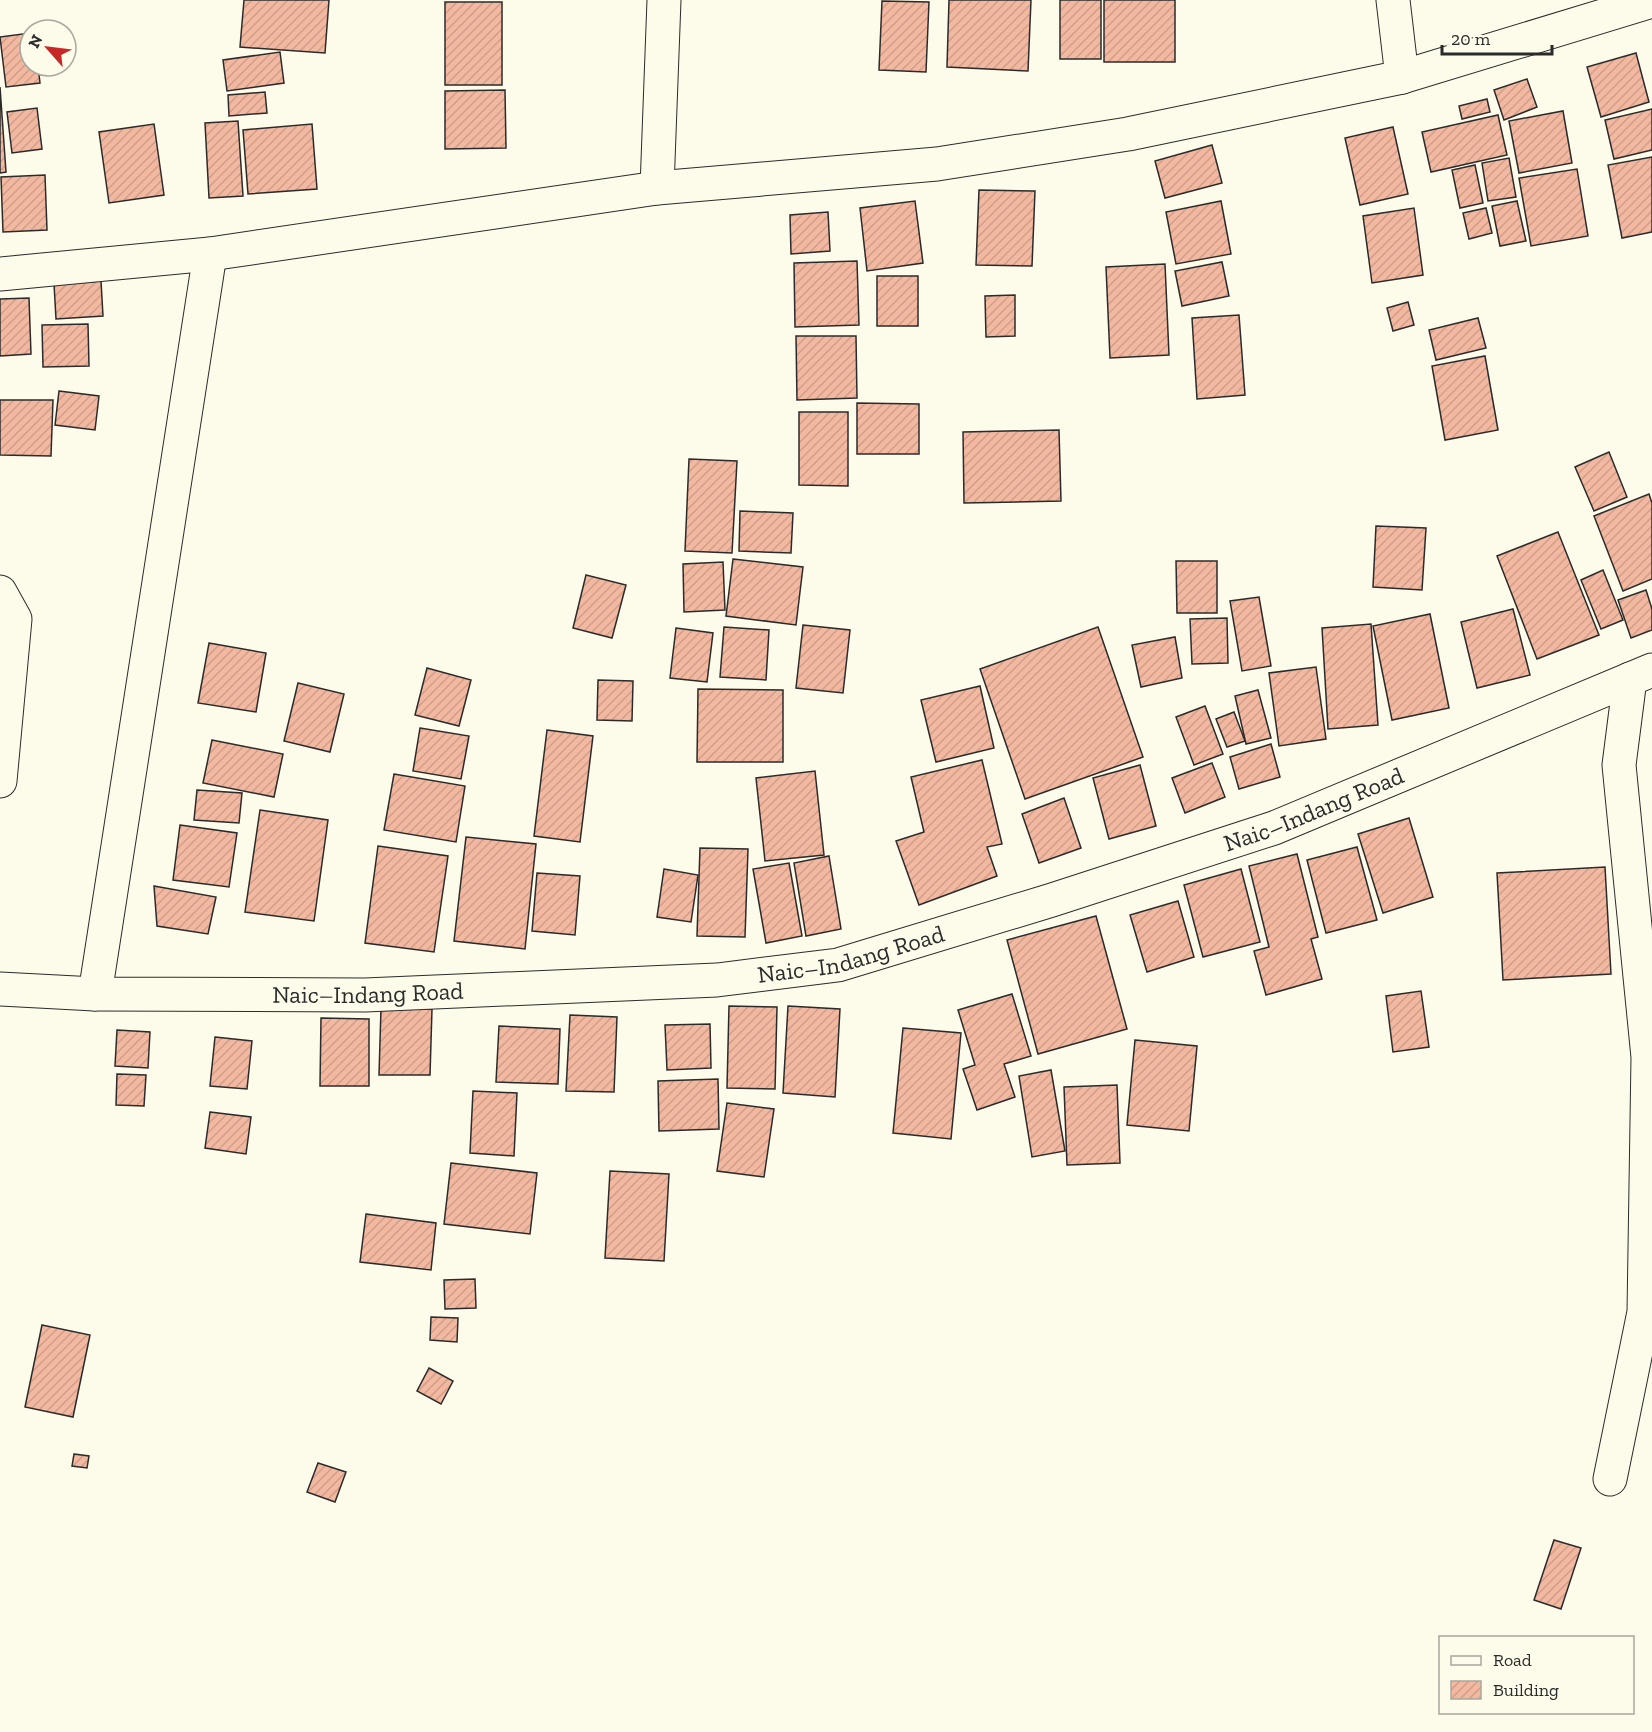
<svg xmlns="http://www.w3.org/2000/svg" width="1652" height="1732" font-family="'Zilla Slab',serif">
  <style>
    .building { fill: url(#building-hatch); stroke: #2b2b2b; stroke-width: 1.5 }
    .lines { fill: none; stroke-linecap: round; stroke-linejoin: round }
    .street-casing { stroke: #2b2b2b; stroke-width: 35 }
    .secondary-casing { stroke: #2b2b2b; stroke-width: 35 }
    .street { stroke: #fdfbea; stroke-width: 33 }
    .secondary { stroke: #fdfbea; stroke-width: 33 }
    .labels { text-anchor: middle; stroke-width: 4.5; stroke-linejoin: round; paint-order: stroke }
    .street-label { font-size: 24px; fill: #2b2b2b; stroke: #fdfbea }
  </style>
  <defs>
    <pattern id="building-hatch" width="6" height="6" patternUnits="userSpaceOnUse" patternTransform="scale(1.5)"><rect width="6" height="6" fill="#f2b8a0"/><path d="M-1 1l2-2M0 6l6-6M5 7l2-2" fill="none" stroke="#d09e8a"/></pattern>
  </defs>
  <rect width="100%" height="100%" fill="#fdfbea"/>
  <g class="building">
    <polygon points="244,0 329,0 325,53 240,47"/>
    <polygon points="949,0 1031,0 1028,71 947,67"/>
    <rect x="1060" y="0" width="41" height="59"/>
    <rect x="1104" y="0" width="71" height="62"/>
    <polygon points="882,1 929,2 926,72 879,70"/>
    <rect x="445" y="2" width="57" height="83"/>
    <polygon points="30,33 30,66 38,66 40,83 6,87 0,37"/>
    <polygon points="280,52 284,83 227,91 223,60"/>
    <polygon points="1636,53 1649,102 1601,117 1587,67"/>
    <polygon points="1527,79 1537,107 1504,120 1494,90"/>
    <polygon points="0,87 6,172 0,173"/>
    <polygon points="505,90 506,148 445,149 445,91"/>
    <polygon points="265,92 267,113 229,116 228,95"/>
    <polygon points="1487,99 1490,112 1462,119 1459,106"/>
    <polygon points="37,108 42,149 12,153 7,112"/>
    <polygon points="1652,109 1652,150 1614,159 1605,120"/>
    <polygon points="1563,111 1572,163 1519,173 1509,121"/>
    <polygon points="1498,115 1507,155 1431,172 1422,132"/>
    <polygon points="238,121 243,196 209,198 205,123"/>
    <polygon points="154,124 164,195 109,203 99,132"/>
    <polygon points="312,124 317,189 248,194 243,130"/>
    <polygon points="1393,127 1408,194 1360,205 1345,138"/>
    <polygon points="1212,145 1222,183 1165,198 1155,161"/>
    <polygon points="1652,157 1652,232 1622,238 1608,165"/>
    <polygon points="1509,158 1516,197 1488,201 1482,163"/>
    <polygon points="1475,165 1483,203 1460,208 1452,170"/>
    <polygon points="1577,169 1588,236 1531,246 1519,178"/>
    <polygon points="45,175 47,230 3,232 1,177"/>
    <polygon points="979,190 1035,191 1032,266 976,265"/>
    <polygon points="915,201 923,263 867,271 860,208"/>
    <polygon points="1221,201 1231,254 1176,264 1166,212"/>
    <polygon points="1517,201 1526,241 1500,246 1492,206"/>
    <polygon points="1414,208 1423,275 1372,283 1363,216"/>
    <polygon points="1486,208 1492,233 1469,239 1463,213"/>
    <polygon points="828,212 830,251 791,254 790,215"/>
    <polygon points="857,261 859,325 795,327 794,263"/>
    <polygon points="1222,262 1229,296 1182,306 1175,271"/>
    <polygon points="1165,264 1169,355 1110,358 1106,267"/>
    <rect x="877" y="276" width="41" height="50"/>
    <polygon points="101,281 103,316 56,319 54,284"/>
    <polygon points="1015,295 1015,336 986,337 985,296"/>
    <polygon points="29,298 31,354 0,356 0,299"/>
    <polygon points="1408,302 1414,325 1393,331 1387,308"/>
    <polygon points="1239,315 1245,395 1197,399 1192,318"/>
    <polygon points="1478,318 1486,348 1436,360 1429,330"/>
    <polygon points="88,324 89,366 43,367 42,325"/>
    <polygon points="796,336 856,336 857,398 797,400"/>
    <polygon points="1485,356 1498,430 1445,440 1432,366"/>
    <polygon points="59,391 99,396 95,430 55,425"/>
    <polygon points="0,400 53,400 51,456 0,455"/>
    <polygon points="857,403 919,404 919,454 857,454"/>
    <polygon points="799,412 848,412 848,486 799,485"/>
    <polygon points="1059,430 1061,501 964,503 963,432"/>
    <polygon points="1609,452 1627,497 1594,511 1575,467"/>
    <polygon points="689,459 737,461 732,553 685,551"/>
    <polygon points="1649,494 1652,503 1652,579 1623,591 1594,516"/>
    <polygon points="740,511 793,513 791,553 739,551"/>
    <polygon points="1376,526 1426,528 1422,590 1373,587"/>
    <polygon points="1558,532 1599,635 1537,659 1497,556"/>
    <polygon points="733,559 803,567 796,625 726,616"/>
    <polygon points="1176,561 1217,561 1217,613 1177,613"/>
    <polygon points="723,562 725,610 684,612 683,564"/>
    <polygon points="1603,570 1623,620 1601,629 1581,580"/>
    <polygon points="586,575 626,585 612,638 573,628"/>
    <polygon points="1646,590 1652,609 1652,630 1631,638 1618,600"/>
    <polygon points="1259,597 1271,666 1242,671 1230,601"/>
    <polygon points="1513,609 1530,675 1477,688 1461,622"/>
    <polygon points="1430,614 1449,708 1392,720 1373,626"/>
    <polygon points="1227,618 1228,663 1192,664 1190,619"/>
    <polygon points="1371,624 1378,725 1328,729 1322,628"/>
    <polygon points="803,625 850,630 843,693 796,688"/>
    <polygon points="724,627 769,630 766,680 720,677"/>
    <polygon points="1098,627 1143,757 1025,799 980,669"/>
    <polygon points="676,628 713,633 707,682 670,678"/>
    <polygon points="1175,637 1182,678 1141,687 1132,645"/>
    <polygon points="209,643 266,653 256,712 198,703"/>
    <polygon points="1316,667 1326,739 1279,746 1269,673"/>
    <polygon points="427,668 471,680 459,726 415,715"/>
    <polygon points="598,680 633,681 632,721 597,720"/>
    <polygon points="298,683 344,694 330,752 284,741"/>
    <polygon points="980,686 994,748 936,762 921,700"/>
    <polygon points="698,689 783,690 783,762 697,762"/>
    <polygon points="1258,690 1271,738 1246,744 1235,696"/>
    <polygon points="1205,706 1223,754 1194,765 1176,717"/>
    <polygon points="1234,712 1245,741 1227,747 1216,719"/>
    <polygon points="420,728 469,736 461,779 413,771"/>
    <polygon points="547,730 593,736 580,842 534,836"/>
    <polygon points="212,740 283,754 274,797 203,783"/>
    <polygon points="1271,744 1280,777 1239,789 1230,757"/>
    <polygon points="982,760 1002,844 987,847 997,876 919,905 896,841 924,832 911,777"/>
    <polygon points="1212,763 1225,797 1185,813 1172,778"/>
    <polygon points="1140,765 1156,826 1109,839 1093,778"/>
    <polygon points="815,771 824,855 765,861 756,778"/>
    <polygon points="394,774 465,786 456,842 384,830"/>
    <polygon points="197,790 242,793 239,823 194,820"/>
    <polygon points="1064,798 1081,848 1039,863 1022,814"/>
    <polygon points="260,810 328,820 314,921 245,912"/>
    <polygon points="1409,818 1433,897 1383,913 1358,834"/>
    <polygon points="180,825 237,833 229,887 173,880"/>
    <polygon points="466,837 536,844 525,949 454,941"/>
    <polygon points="378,846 448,856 434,952 365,943"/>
    <polygon points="1357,847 1377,920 1326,933 1307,860"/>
    <polygon points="700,848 748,849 745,937 697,936"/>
    <polygon points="1297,854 1318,937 1311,939 1322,979 1266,995 1254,951 1269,947 1249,866"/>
    <polygon points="829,856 841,929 806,936 794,863"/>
    <polygon points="789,863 802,936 766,943 753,869"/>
    <polygon points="1605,867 1611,974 1503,980 1497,873"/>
    <polygon points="664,869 698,875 691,922 657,917"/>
    <polygon points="1241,869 1260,942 1203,957 1184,885"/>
    <polygon points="537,873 580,876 575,935 532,931"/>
    <polygon points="154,886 216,897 208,934 157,926"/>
    <polygon points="1178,901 1194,957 1147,972 1130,915"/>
    <polygon points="1096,916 1127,1029 1038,1054 1007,940"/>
    <polygon points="1421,991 1429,1047 1393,1052 1386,996"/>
    <polygon points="1012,994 1031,1056 1004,1064 1015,1097 977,1110 963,1069 975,1065 958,1010"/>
    <polygon points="729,1006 777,1007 775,1089 727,1088"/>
    <polygon points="788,1006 840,1009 835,1097 783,1093"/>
    <polygon points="381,1008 432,1009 430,1075 379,1075"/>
    <polygon points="570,1015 617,1017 614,1092 566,1091"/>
    <polygon points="321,1018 369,1019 369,1086 320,1086"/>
    <polygon points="710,1024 711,1068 667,1070 665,1025"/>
    <polygon points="499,1026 560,1029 558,1084 496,1082"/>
    <polygon points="903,1028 961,1033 951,1139 893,1133"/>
    <polygon points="117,1030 150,1032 148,1068 115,1066"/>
    <polygon points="215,1037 252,1041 247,1089 210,1086"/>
    <polygon points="1135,1040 1197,1046 1189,1131 1127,1125"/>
    <polygon points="1051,1070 1065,1151 1032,1157 1019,1076"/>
    <polygon points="117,1074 146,1075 144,1106 116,1105"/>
    <polygon points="718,1079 719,1129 659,1131 658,1081"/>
    <polygon points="1117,1085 1120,1163 1067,1165 1064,1087"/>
    <polygon points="473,1091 517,1093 514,1156 470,1153"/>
    <polygon points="727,1103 774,1109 764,1177 717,1171"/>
    <polygon points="210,1112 251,1117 246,1154 205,1148"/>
    <polygon points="451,1163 537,1173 530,1234 444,1224"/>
    <polygon points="610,1171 669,1174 664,1261 605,1258"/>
    <polygon points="366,1214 436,1223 431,1270 360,1262"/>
    <polygon points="475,1279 476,1308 445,1309 444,1280"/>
    <polygon points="431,1317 458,1318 457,1342 430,1340"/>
    <polygon points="42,1325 90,1335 73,1417 25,1407"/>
    <polygon points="429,1368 453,1381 441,1404 417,1391"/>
    <polygon points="74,1454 89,1456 87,1468 72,1466"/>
    <polygon points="318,1463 346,1472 335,1502 307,1492"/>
    <polygon points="1554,1540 1581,1548 1561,1609 1534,1600"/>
  </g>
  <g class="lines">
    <g class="street-casing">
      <g id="street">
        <polyline points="1393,0 1402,77"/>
        <polyline points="0,592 15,619 0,781"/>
        <polyline points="95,994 210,254"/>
        <polyline points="1610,1479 1644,1312 1648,1057 1619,765 1630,679"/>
      </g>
    </g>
    <g class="secondary-casing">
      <g id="secondary">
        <polyline points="657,188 664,0"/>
        <polyline points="0,274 210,254 657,188 937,164 1128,134 1402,77 1652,1"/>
        <path id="s1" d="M0 989 95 994 365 995 717 980 838 965 1052 900 1274 828 1652 670"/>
      </g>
    </g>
    <use href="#street" class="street"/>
    <use href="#secondary" class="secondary"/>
  </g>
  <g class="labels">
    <g class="street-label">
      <text dy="8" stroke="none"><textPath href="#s1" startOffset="1340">Naic–Indang Road</textPath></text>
      <text dy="8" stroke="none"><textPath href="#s1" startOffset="854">Naic–Indang Road</textPath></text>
      <text dy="8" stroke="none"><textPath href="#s1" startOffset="368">Naic–Indang Road</textPath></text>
    </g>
  </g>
  <rect x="1439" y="1636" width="195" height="78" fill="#fdfbea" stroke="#a9a89e" stroke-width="1.5"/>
  <rect x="1451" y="1656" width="30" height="9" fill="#fdfbea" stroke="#a9a89e" stroke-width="1.5"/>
  <text x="1493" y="1666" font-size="18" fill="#2b2b2b">Road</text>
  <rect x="1451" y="1681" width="30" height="18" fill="url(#building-hatch)" stroke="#a9a89e" stroke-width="1.5"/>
  <text x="1493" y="1696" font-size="18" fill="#2b2b2b">Building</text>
  <g transform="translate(48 48) rotate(298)"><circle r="28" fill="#fdfbea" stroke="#a9a89e" stroke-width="1.5"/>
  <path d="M0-4.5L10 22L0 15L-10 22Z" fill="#c62828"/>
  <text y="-9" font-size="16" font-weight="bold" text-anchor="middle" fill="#2b2b2b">N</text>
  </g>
  <path d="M1442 45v9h110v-9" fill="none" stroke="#2b2b2b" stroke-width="3"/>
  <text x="1451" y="45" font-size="18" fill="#2b2b2b" stroke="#fdfbea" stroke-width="4.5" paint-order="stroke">20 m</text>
</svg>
